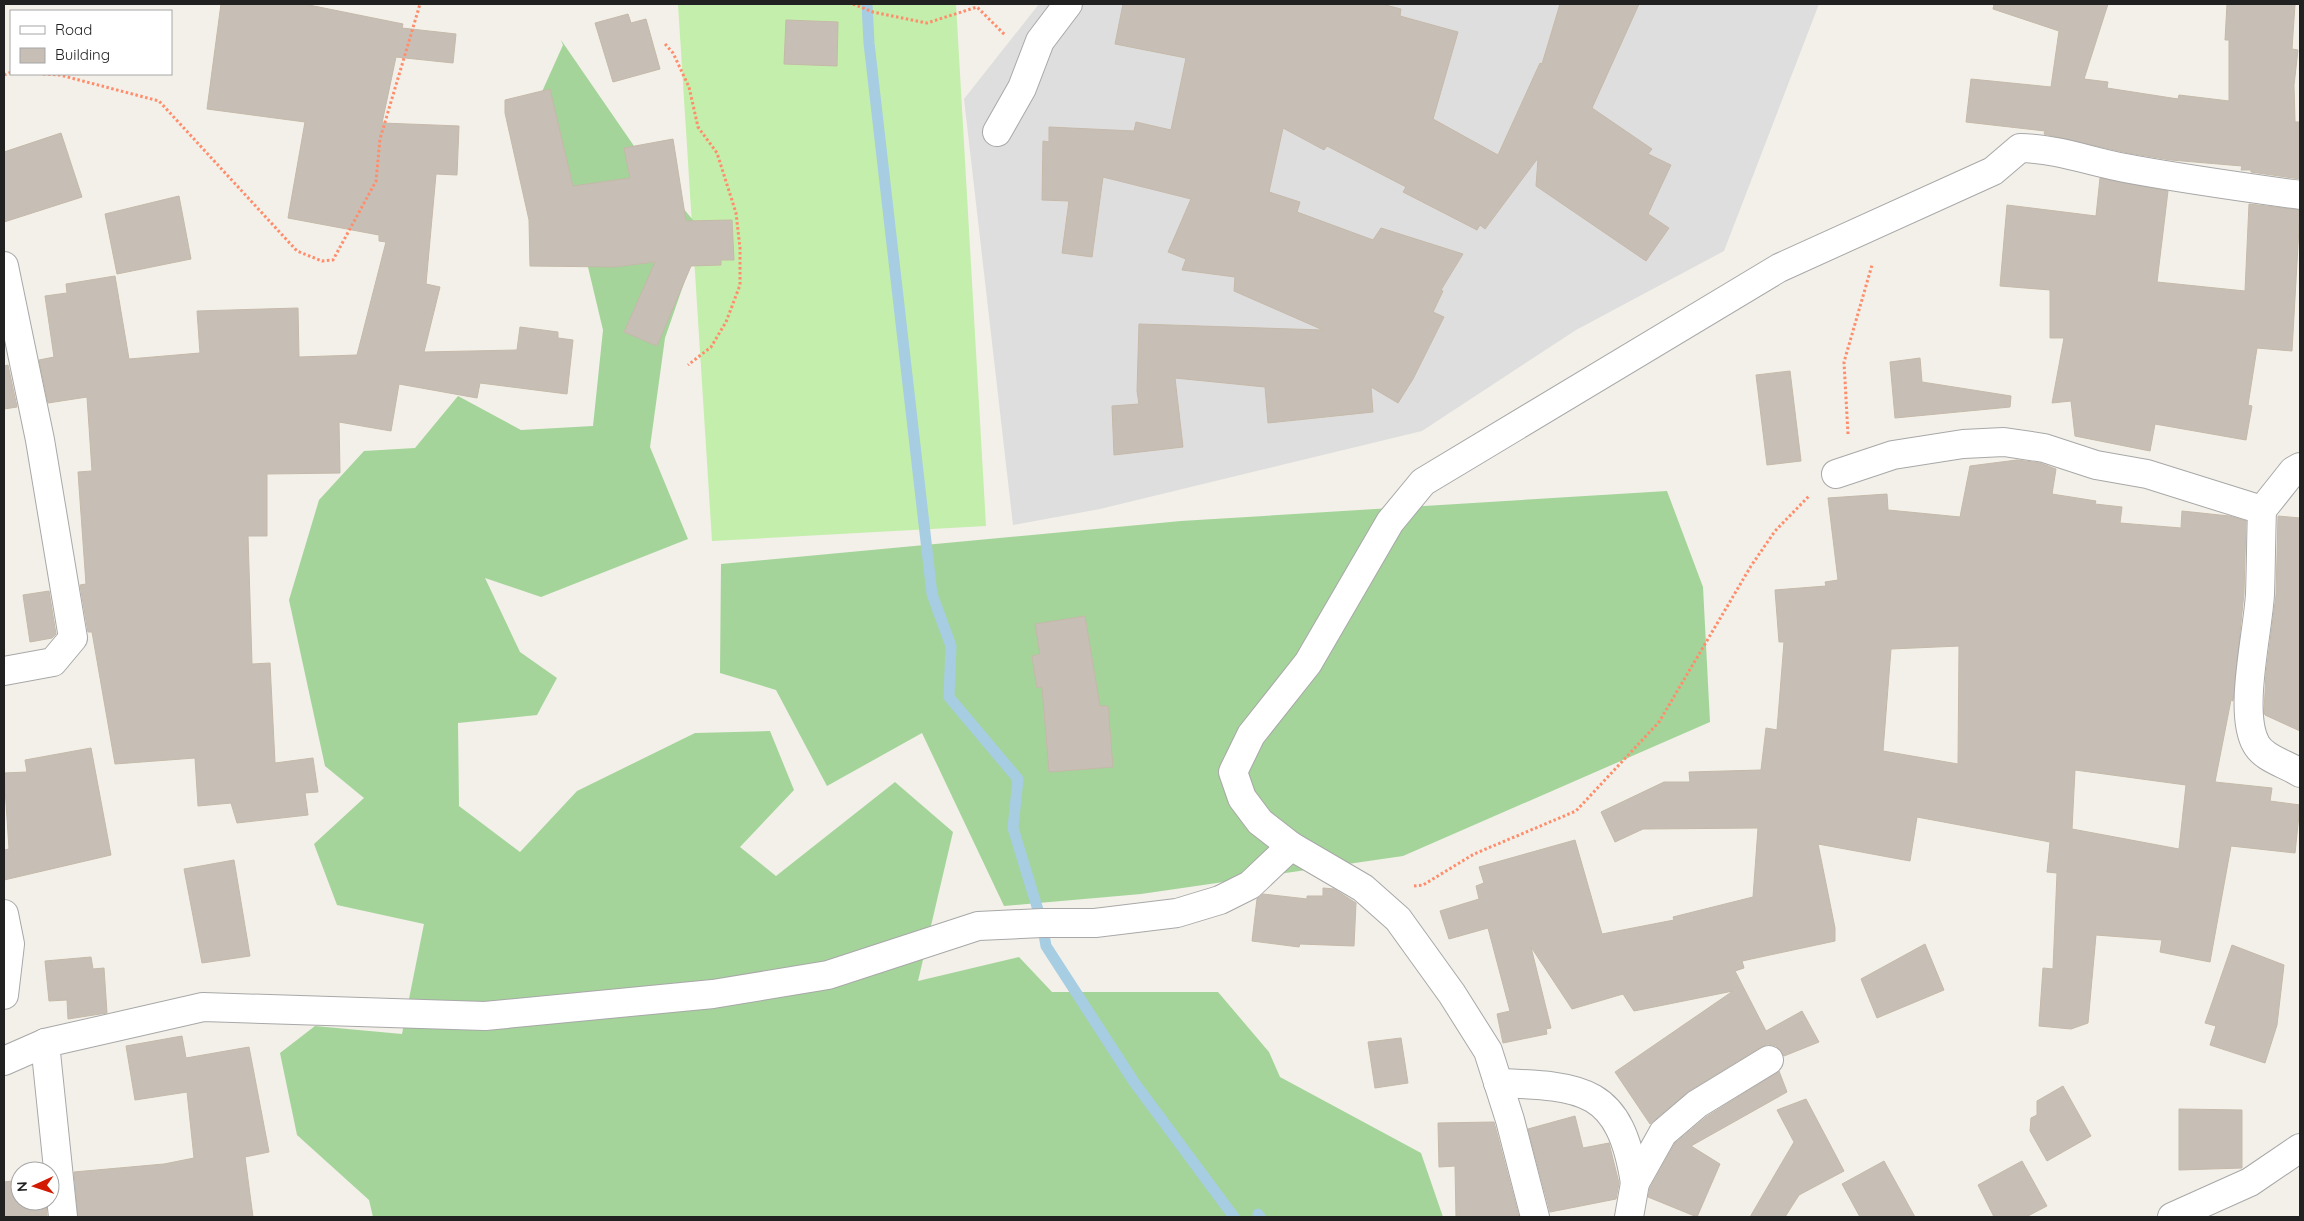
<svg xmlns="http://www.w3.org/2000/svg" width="2304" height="1221" font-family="Quicksand,sans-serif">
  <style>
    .residential { fill: #dfdede }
    .grass { fill: #c4eeab }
    .forest { fill: #a4d49a }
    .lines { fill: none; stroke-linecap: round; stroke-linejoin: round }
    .stream { stroke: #a6cde2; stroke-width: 11 }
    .building { fill: #c7bfb6; stroke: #c5b9a9; fill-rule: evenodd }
    .minor-casing { stroke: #a8a8a8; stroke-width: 30 }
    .path { stroke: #ff8d6c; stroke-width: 3; stroke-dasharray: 2.5 2.5; stroke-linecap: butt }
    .minor { stroke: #fff; stroke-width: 28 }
  </style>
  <rect width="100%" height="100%" fill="#f2f0e8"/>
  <polygon class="residential" points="1039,4 1819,4 1724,251 1576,330 1422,431 1100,509 1013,525 964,99"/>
  <polygon class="grass" points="678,4 956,4 986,526 712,541"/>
  <g class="forest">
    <polygon points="561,40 645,162 702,231 665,338 650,447 688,539 541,597 485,578 520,652 557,678 537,715 458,723 459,806 520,852 577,791 695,733 770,731 794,790 740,847 776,876 895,782 953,832 918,981 1019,957 1052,992 1218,992 1269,1052 1280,1077 1421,1153 1443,1217 373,1217 369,1200 297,1135 280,1053 315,1026 402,1034 424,924 337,905 314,844 364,798 325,766 289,600 319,500 364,451 415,448 458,396 521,430 593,426 603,330 577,221 536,105 563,45"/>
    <polygon points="1667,491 1703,587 1710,722 1403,856 1141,894 1004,906 922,733 827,786 776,690 720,673 721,564 1181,521"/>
  </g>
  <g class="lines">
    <g class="stream">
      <polyline points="867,4 869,43 932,594 951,646 949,697 1018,779 1013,828 1042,923 1046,946 1134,1082 1234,1217"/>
      <polyline points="1259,1217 1258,1214 1260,1217"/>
    </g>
  </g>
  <g class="building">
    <polygon points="221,4 304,4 403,24 402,28 456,34 453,63 396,57 382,123 459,126 457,175 436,174 426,284 440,287 424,352 517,350 520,327 558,332 558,338 573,340 567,394 480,383 477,398 399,384 391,431 339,422 340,473 267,474 267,536 248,536 252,664 270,663 275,763 313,758 318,792 305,793 308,815 237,823 231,803 198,806 195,758 115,764 92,632 88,632 80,585 86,584 78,472 92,471 87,397 48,403 39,360 54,357 45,296 67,293 66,284 115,276 129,359 200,353 197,311 298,308 299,357 357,355 386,242 379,241 379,235 288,218 305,122 207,109"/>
    <polygon points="1123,4 1382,4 1401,9 1400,16 1458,32 1433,119 1498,155 1540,63 1542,64 1560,4 1639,4 1592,108 1652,149 1648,154 1671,165 1648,214 1669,228 1646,261 1536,186 1538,158 1485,229 1480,225 1477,230 1403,192 1406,187 1327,146 1324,150 1283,128 1269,192 1300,202 1297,212 1373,240 1381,228 1463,254 1441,290 1443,291 1433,312 1444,317 1413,379 1398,403 1371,387 1373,412 1268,423 1265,387 1175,378 1183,447 1114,455 1112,406 1139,404 1137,391 1139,324 1323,330 1234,291 1235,277 1182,270 1186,259 1168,252 1191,199 1103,177 1092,257 1062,253 1069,201 1042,200 1043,141 1049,142 1049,127 1134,131 1136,122 1171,130 1186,58 1115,44"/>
    <polygon points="1994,4 2108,4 2084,79 2108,82 2107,88 2178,99 2179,95 2229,101 2229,40 2225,40 2227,4 2295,4 2292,49 2298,50 2294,85 2295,122 2300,122 2300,179 2251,172 2251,170 2241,170 2242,166 2171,160 2128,153 2044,134 2045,131 1966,122 1971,79 2051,87 2059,31 1993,9"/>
    <polygon points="628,14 631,23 646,19 660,69 613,82 595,23"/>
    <polygon points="786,20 838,22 837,66 784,64"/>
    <polygon points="550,89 573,186 630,178 624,148 673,139 686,221 732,220 734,260 721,260 721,265 691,266 657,346 624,332 655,262 615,267 530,266 529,220 505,113 505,100"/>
    <polygon points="61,133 82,197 4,222 4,152"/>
    <polygon points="2100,178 2168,191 2157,282 2245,291 2249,204 2300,210 2292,351 2257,348 2248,405 2252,406 2246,440 2155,424 2150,451 2075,436 2071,401 2052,403 2064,338 2050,338 2050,290 2000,286 2007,205 2096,216"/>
    <polygon points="179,196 191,259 117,274 105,214"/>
    <polygon points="1920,358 1922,382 2011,396 2010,407 1895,418 1890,362"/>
    <polygon points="8,365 17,407 4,409 4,366"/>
    <polygon points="1790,371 1801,461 1767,465 1756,375"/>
    <path d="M2017 460 2040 463 2056 469 2052 494 2096 501 2095 504 2122 507 2120 523 2181 528 2182 511 2229 516 2246 521 2244 593 2233 701 2231 700 2215 782 2272 788 2270 801 2300 805 2295 853 2231 846 2210 962 2160 952 2162 940 2096 935 2088 1023 2071 1029 2039 1026 2043 968 2053 969 2057 873 2047 872 2050 842 1917 817 1910 861 1818 844 1835 928V941L1742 961 1744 968 1735 971 1766 1031 1802 1011 1819 1042 1784 1056 1776 1046 1768 1044 1761 1047 1689 1091 1650 1124 1615 1072 1733 991 1634 1011 1623 994 1572 1009 1531 947 1551 1028 1546 1029 1547 1034 1503 1043 1497 1014 1510 1011 1488 928 1449 939 1440 911 1479 899 1476 886 1484 883 1479 867 1575 840 1602 934 1674 920 1673 917 1753 897 1758 828 1643 829 1615 842 1601 812 1664 782H1690L1689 772 1761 770 1766 728 1777 730 1784 642H1779L1775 590 1826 586 1825 582 1838 580 1828 498 1887 494 1888 510 1960 517 1970 466ZM1959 646 1958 764 1883 751 1891 649ZM2075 770 2186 785 2179 849 2072 829Z"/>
    <polygon points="2278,516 2300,518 2300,731 2265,715 2264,712 2266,673 2276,595"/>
    <polygon points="49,591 56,634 52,638 30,642 23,595"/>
    <polygon points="1085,616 1100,706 1108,706 1113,767 1049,772 1042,687 1037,688 1032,656 1040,654 1035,624"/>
    <polygon points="91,748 111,855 4,880 4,850 9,849 4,773 27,772 25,760"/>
    <polygon points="234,860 250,956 202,963 184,869"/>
    <polygon points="1323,888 1334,889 1356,903 1354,946 1300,944 1299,947 1252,941 1257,899 1263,894 1307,899 1307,896 1323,896"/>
    <polygon points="1925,944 1944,990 1877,1018 1861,979"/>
    <polygon points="2232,945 2284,965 2277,1025 2265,1063 2210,1045 2216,1026 2205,1023"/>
    <polygon points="91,957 93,969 104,968 107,1013 68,1019 67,1000 49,1001 45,961"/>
    <polygon points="182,1036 186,1058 249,1047 269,1152 245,1157 253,1217 78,1217 74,1172 164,1164 194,1158 187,1092 135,1100 126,1046"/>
    <polygon points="1401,1038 1408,1083 1375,1088 1368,1042"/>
    <polygon points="1779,1071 1787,1092 1691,1146 1720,1164 1697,1217 1648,1197 1650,1188 1675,1143 1706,1117"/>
    <polygon points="2063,1086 2091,1136 2047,1161 2030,1131 2031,1118 2037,1115 2037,1101"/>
    <polygon points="1806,1099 1844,1171 1799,1195 1785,1217 1750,1217 1794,1142 1777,1110"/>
    <polygon points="2179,1109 2242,1110 2242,1168 2179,1170"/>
    <polygon points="1575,1116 1583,1148 1609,1143 1619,1183 1616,1199 1550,1212 1528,1129"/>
    <polygon points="1494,1122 1519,1217 1456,1217 1455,1166 1439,1167 1438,1123"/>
    <polygon points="1884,1161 1915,1217 1860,1217 1842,1184"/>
    <polygon points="2022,1161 2047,1206 2026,1217 1994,1217 1978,1185"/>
    <polygon points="20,1180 20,1201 46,1201 47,1217 4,1217 4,1182"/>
  </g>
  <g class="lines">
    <g class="minor-casing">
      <g id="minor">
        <polyline points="997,132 1022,88 1040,41 1068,4"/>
        <polyline points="4,266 40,440 73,638 53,662 4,671"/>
        <path d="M1836 474 1893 455 1963 444 2004 442 2044 448 2096 465 2147 474 2262 510C2261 538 2261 566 2260 594 2258 633 2238 712 2256 744 2264 759 2287 764 2300 773"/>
        <polyline points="2262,510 2293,471 2300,467"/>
        <path d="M1291 846 1260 822 1242 798 1233 772 1251 735 1308 663 1390 522 1423 482 1779 268 1993 171 2020 148C2059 149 2088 161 2125 168 2183 179 2242 187 2300 195"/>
        <polyline points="4,914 10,944 4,995"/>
        <polyline points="45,1043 63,1217"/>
        <polyline points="4,1061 45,1043 203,1007 485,1016 713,994 828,975 978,926 1042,923 1095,923 1177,913 1220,900 1250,885 1291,846 1363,888 1398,919 1452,994 1488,1051 1510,1120 1535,1217"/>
        <path d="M1498 1083C1584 1086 1620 1088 1635 1183"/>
        <polyline points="1629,1217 1635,1183 1663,1133 1697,1104 1769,1060"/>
        <polyline points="2172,1217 2250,1182 2300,1148"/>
      </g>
    </g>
    <g class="path">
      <polyline points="853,4 873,12 927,23 977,7 1005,35"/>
      <polyline points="665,44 673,53 689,87 698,127 717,153 736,213 740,248 740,285 726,322 711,347 688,365"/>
      <polyline points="43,74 60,75 159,101 297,251 322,261 333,260 376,181 380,139 420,4"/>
      <polyline points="4,75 11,72"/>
      <polyline points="1848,434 1844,362 1872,265"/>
      <polyline points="1414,886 1423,885 1474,854 1576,811 1659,722 1751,566 1775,531 1809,496"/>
    </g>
    <use href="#minor" class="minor"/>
  </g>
  <rect width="2304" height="1221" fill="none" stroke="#212121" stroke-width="10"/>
  <rect x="10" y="10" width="162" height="65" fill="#ffffff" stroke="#a6a6a6"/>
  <rect x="20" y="26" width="25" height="8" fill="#ffffff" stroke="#a6a6a6"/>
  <text x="55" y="35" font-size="15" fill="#212121">Road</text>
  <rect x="20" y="48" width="25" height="15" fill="#c7bfb6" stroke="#a6a6a6"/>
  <text x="55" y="60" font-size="15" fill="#212121">Building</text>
  <g transform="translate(35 1186) rotate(267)"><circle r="24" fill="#ffffff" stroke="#a6a6a6"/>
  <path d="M0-4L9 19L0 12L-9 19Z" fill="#d31a00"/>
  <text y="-8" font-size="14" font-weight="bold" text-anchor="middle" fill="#212121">N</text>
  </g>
</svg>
